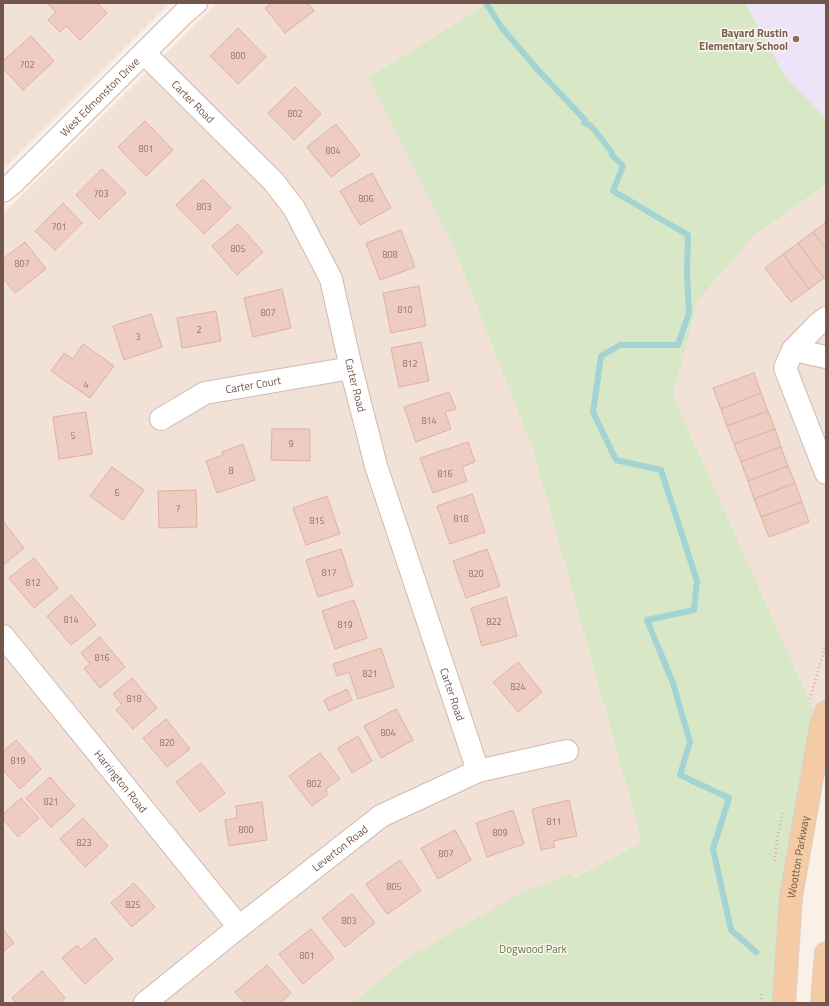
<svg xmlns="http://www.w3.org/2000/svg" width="829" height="1006" font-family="'Titillium Web',sans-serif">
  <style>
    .residential { fill: #f2e1d6 }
    .education { fill: #ede4f7 }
    .green { fill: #d8e7c6 }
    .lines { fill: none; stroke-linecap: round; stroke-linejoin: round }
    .stream { stroke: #a4d3d4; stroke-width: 6 }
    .building { fill: #eeccc1; stroke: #dfb1a2 }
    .minor-casing { stroke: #ceb9b1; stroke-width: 24 }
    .major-casing { stroke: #d8cfcd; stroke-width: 24 }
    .path { stroke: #d3afa4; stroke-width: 2.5; stroke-dasharray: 1 3; stroke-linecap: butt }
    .minor { stroke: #fff; stroke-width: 22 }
    .major { stroke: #f4cba5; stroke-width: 22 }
    .education-dot { fill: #8d6e63; stroke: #fef5ed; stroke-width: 1.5 }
    .labels { text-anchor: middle; stroke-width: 3; stroke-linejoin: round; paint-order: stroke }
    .number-label { font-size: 9px; fill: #91736a }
    .education-label { font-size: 11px; font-weight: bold; fill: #785e54; stroke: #fef5ed; text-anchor: end }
    .street-label { font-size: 11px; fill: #72554d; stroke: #fef5ed }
    .park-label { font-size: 11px; fill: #5c7846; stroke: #fef5ed }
  </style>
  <rect width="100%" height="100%" fill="#fbf0e7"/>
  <g class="residential">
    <polygon points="3,3 170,3 3,170"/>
    <polygon points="217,3 488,3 368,78 452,243 533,450 642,842 493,920 368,1003 3,1003 3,214"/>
    <polygon points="826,184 826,712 821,726 673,396 698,300 754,236"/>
  </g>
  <polygon class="education" points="745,3 826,3 826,118 785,76"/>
  <polygon class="green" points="488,3 745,3 785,76 826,118 826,184 754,236 698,300 673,396 821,726 784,1003 352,1003 408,958 524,891 572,874 574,878 642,842 533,450 452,243 368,78"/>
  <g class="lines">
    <polyline class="stream" points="486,3 502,28 538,70 585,120 584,123 591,126 611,151 612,155 623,166 613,191 688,235 687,273 689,313 678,345 620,345 601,356 593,412 616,460 661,470 697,581 694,610 647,620 673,683 690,742 680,775 729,798 713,849 731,930 756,952"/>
  </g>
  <g class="building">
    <polygon points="47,3 97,3 107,13 80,40 66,26 60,32 48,20 56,12"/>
    <polygon points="272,3 308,3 314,11 285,33 265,8"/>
    <polygon points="238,28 266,57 238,84 210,56"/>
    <polygon points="31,36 54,61 23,90 3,68 3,61"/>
    <polygon points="295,87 321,114 294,140 268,113"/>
    <polygon points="145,121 173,150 146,176 118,147"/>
    <polygon points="336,124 360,155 331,177 307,147"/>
    <polygon points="102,169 126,193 99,219 76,195"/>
    <polygon points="372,173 391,208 360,225 340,191"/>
    <polygon points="203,179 231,208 204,234 176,205"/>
    <polygon points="63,203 82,223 55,250 35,231"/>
    <polygon points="826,222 826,249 813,232"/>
    <polygon points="238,224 263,252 237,275 212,246"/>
    <polygon points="401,230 415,267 380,280 366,243"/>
    <polygon points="813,232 826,249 826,276 824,278 798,243"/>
    <polygon points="25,242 46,269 15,293 3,278 3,259"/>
    <polygon points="798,243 824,278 809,289 783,254"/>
    <polygon points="783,254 809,289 791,302 765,268"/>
    <polygon points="419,286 426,326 391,333 383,293"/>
    <polygon points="282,289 291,328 253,337 244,298"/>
    <polygon points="216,311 221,341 182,348 177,318"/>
    <polygon points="151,314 162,347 124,360 113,326"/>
    <polygon points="421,342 429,381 399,387 391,348"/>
    <polygon points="83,344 114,366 90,398 51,371 64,353 73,359"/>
    <polygon points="754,373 761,393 721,409 713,388"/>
    <polygon points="449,392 456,409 445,412 451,429 416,442 404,407"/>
    <polygon points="761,393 768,411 727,426 721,409"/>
    <polygon points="768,411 775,429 734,444 727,426"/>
    <polygon points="86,412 92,454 59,459 53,417"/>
    <polygon points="272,429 310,429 310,461 271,460"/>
    <polygon points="775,429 781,447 741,462 734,444"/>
    <polygon points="468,442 475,462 462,467 467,481 433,493 420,458"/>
    <polygon points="243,444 255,480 217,493 206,461 223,455 222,452"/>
    <polygon points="781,447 788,466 748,481 741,462"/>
    <polygon points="788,466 795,483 754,499 748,481"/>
    <polygon points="112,467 144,490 123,520 90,496"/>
    <polygon points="795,483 802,502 761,517 754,499"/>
    <polygon points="196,490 197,527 159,528 158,491"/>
    <polygon points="472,494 485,532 450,544 437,506"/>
    <polygon points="327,496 340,534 306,545 293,508"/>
    <polygon points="802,502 809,522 769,537 761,517"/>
    <polygon points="3,521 24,548 3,565"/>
    <polygon points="341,549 353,586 318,597 306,560"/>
    <polygon points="487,549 500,586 466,598 453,561"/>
    <polygon points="34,558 58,588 34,608 9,578"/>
    <polygon points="71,595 96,625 71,645 47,616"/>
    <polygon points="506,597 517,636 482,646 471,608"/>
    <polygon points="354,600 367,638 335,649 322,611"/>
    <polygon points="100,637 125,667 100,688 84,668 90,664 81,653"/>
    <polygon points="381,648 394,687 358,699 349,672 337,676 333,664"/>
    <polygon points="518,662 542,692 518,712 493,682"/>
    <polygon points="132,678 157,708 133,729 116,710 122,705 113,694"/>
    <polygon points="347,689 352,700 329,711 324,700"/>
    <polygon points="396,709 413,740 381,758 364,726"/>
    <polygon points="166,719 190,749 167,767 143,738"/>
    <polygon points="358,736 372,761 352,773 338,748"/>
    <polygon points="16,740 41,769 20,789 3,770 3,752"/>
    <polygon points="320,753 340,779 326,789 327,795 312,806 289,776"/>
    <polygon points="201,763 225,793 200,812 176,782"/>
    <polygon points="50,777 75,806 51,827 26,798"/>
    <polygon points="21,798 39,818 18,837 3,819 3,814"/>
    <polygon points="569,800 577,836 553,841 555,847 541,850 532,809"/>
    <polygon points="262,802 267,840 229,846 225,820 237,818 236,806"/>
    <polygon points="513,810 524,844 487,857 476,823"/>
    <polygon points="83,818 108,846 85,867 60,839"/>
    <polygon points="455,830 471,860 438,879 421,848"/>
    <polygon points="400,860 421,891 387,914 366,884"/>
    <polygon points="134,883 155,907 132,927 111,903"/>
    <polygon points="352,894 375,923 345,947 322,918"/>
    <polygon points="3,929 14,943 3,952"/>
    <polygon points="311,929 334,958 303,984 279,954"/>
    <polygon points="95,938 113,959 85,984 62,958 77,945 81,950"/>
    <polygon points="267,965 291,993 280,1003 245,1003 235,992"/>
    <polygon points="42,971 65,998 60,1003 16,1003 12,998"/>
  </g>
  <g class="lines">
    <g class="minor-casing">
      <g id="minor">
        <path id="s1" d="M144 53 273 181 294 208 331 279 351 368 376 466 478 771"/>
        <path id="s2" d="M3 191 13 183 182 15 196 3"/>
        <polyline points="826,318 817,325 793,350 785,368 826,473"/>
        <polyline points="793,350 826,357"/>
        <path id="s3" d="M161 419 205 393 351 368"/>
        <path id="s4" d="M3 636 239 927"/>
        <path id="s5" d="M145 1003 239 927 381 816 478 771 567 751"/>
      </g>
    </g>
    <g class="major-casing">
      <g id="major">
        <path id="s6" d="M784 1003 791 897 821 726 826 712"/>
        <polyline points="822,1003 826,953"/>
      </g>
    </g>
    <g class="path">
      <polyline points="810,699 826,643"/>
      <polyline points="775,861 777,838 783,813"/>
      <polyline points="761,1003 762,992"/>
    </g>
    <use href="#minor" class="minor"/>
    <use href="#major" class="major"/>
  </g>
  <circle class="education-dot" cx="796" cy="39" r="4"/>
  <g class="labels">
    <g class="number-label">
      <text x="238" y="59">800</text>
      <text x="27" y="68">702</text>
      <text x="295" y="117">802</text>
      <text x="146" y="152">801</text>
      <text x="333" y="154">804</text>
      <text x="101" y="197">703</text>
      <text x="366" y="202">806</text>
      <text x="204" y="210">803</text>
      <text x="59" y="230">701</text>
      <text x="238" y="252">805</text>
      <text x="390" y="258">808</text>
      <text x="22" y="267">807</text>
      <text x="405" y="313">810</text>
      <text x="268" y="316">807</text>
      <text x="199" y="333">2</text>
      <text x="138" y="340">3</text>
      <text x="410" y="367">812</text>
      <text x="86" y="388">4</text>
      <text x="429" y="424">814</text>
      <text x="73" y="439">5</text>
      <text x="291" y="447">9</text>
      <text x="231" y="474">8</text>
      <text x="445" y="477">816</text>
      <text x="117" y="496">6</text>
      <text x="178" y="512">7</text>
      <text x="461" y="522">818</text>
      <text x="317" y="524">815</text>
      <text x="329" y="576">817</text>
      <text x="476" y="577">820</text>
      <text x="33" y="586">812</text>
      <text x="71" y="623">814</text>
      <text x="494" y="625">822</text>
      <text x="345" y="628">819</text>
      <text x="102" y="661">816</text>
      <text x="370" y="677">821</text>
      <text x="518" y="690">824</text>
      <text x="134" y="702">818</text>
      <text x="388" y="736">804</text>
      <text x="167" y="746">820</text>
      <text x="18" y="764">819</text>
      <text x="314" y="787">802</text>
      <text x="51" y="805">821</text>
      <text x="554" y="825">811</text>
      <text x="246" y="833">800</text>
      <text x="500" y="836">809</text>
      <text x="84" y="846">823</text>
      <text x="446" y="857">807</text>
      <text x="394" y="890">805</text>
      <text x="133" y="908">825</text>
      <text x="349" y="924">803</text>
      <text x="307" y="959">801</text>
    </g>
    <g class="education-label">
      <text x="788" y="37">Bayard Rustin<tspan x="788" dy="13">Elementary School</tspan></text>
    </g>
    <g class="street-label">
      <text dy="4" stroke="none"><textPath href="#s2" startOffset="135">West Edmonston Drive</textPath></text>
      <text dy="4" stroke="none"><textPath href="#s1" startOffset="69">Carter Road</textPath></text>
      <text dy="4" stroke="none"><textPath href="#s3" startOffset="100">Carter Court</textPath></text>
      <text dy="4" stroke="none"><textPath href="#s1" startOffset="405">Carter Road</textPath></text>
      <text dy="4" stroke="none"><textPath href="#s1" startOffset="729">Carter Road</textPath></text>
      <text dy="4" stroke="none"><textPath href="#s4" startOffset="187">Harrington Road</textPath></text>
      <text dy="4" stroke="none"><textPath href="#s5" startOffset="249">Leverton Road</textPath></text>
      <text dy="4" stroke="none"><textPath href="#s6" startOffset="147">Wootton Parkway</textPath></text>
    </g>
    <g class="park-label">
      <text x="533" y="953">Dogwood Park</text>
    </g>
  </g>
  <rect width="829" height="1006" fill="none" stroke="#72554d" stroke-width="8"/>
</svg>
